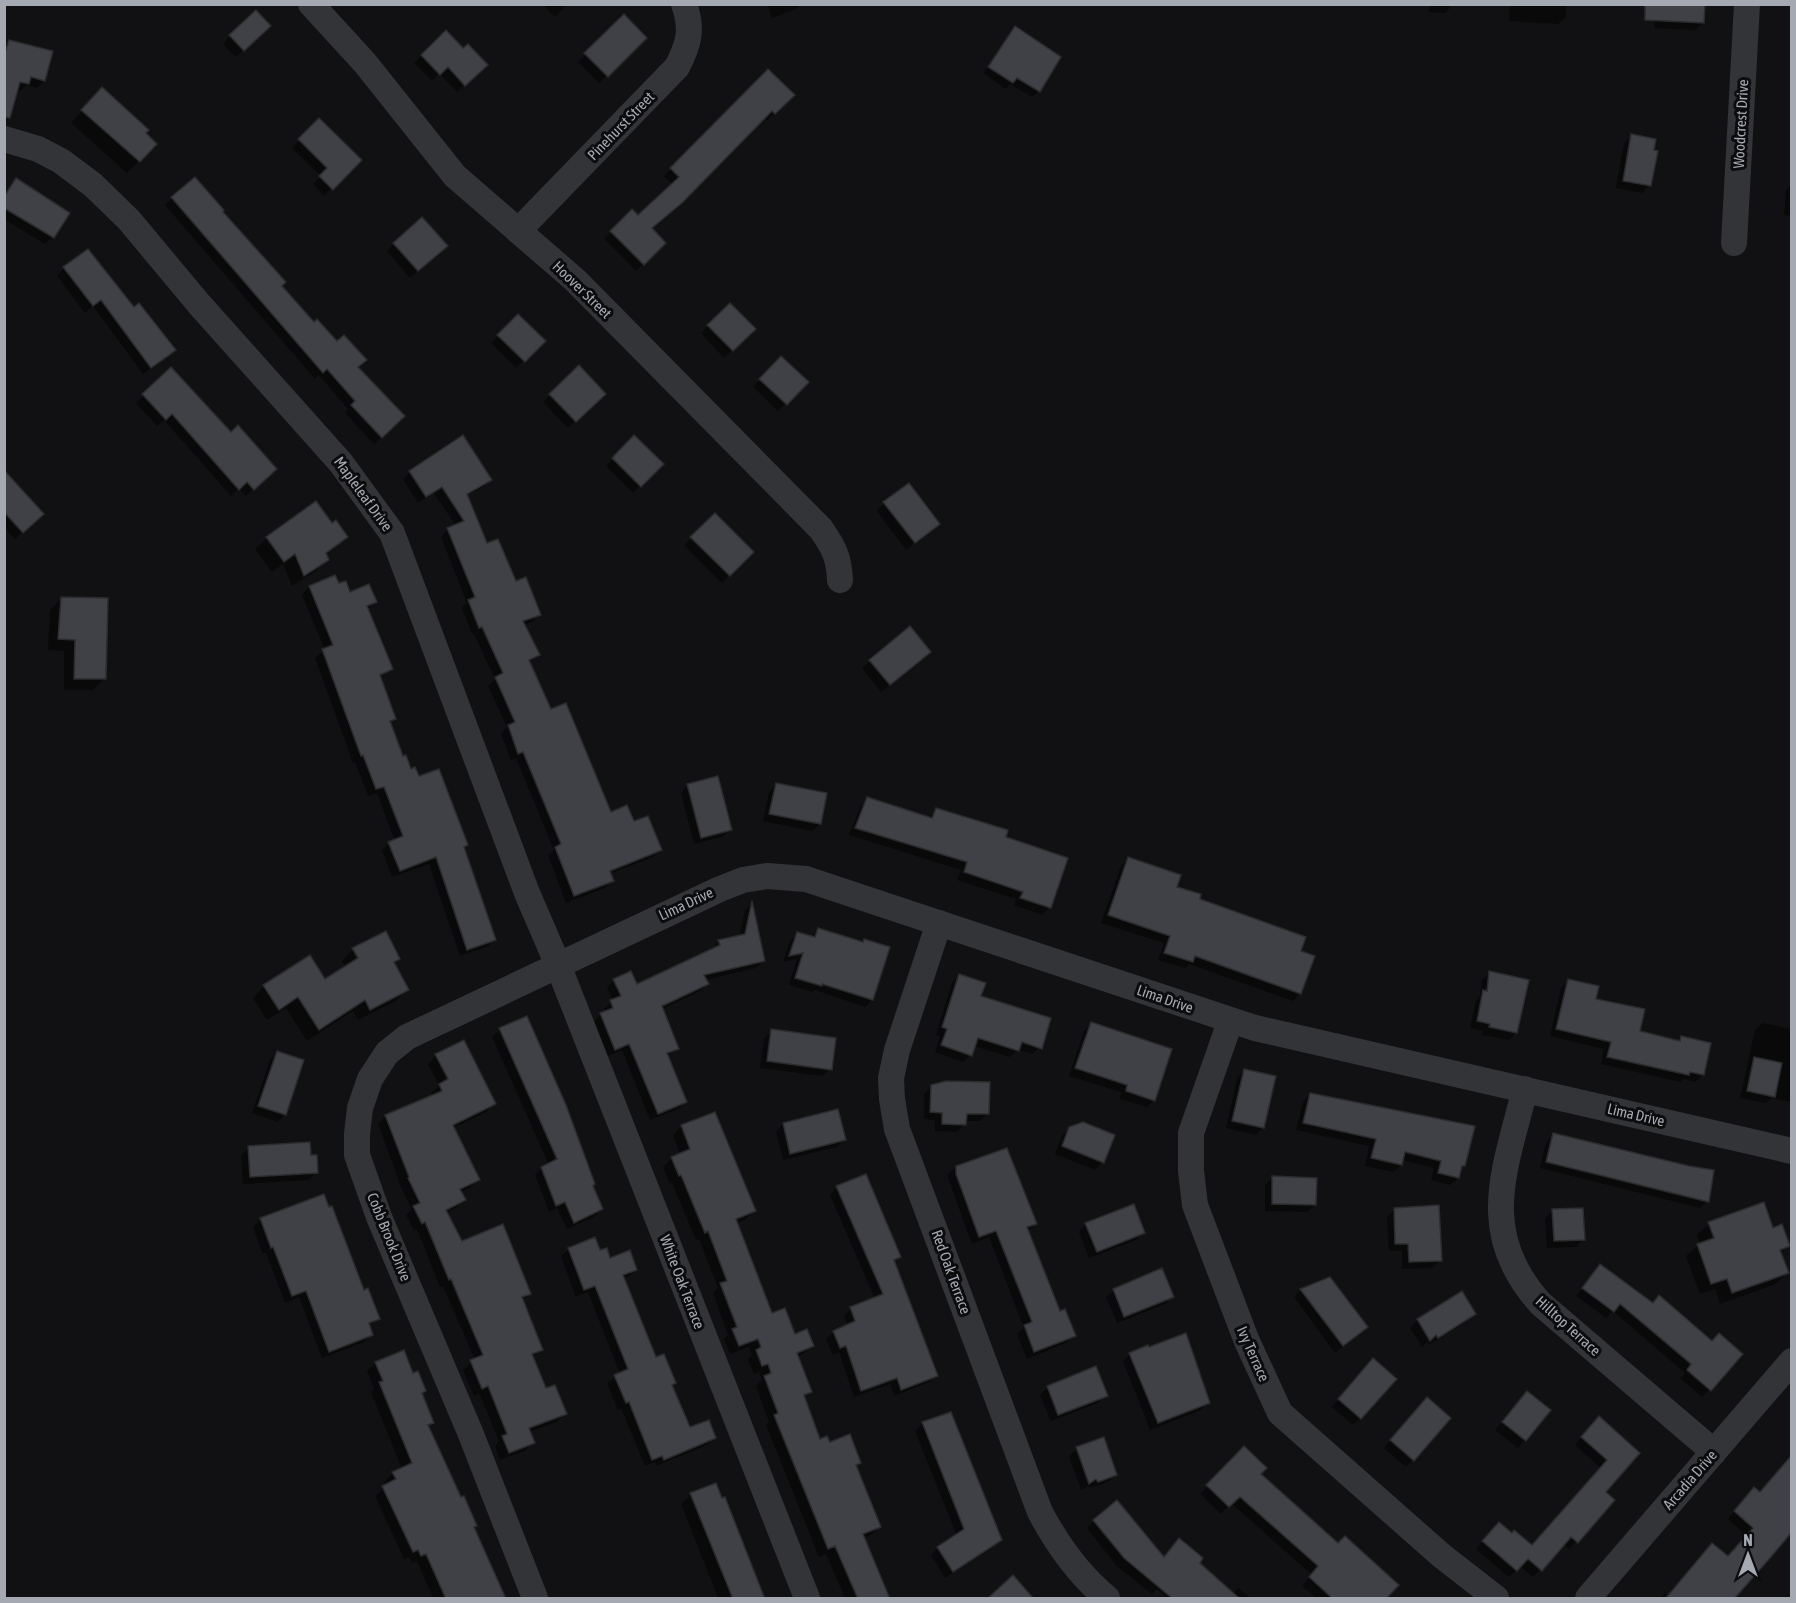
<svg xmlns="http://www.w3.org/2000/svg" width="1796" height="1603" font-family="'Asap Condensed',sans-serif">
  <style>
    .shadow { fill: #0007 }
    .building { fill: #404146; stroke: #2b2c2e; stroke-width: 1.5 }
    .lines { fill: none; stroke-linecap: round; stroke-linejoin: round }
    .minor { stroke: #333437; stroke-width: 26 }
    .labels { text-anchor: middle; stroke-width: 6; stroke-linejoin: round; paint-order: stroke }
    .street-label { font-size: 15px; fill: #a4a9b2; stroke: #0c0c0e }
  </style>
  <rect width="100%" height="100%" fill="#111113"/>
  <g class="shadow">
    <polygon points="542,4 567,4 555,17"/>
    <polygon points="767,4 801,4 798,8 772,18"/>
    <polygon points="1429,4 1453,4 1445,13 1429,12"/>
    <polygon points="1510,4 1566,4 1566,17 1558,24 1509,21"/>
    <polygon points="1655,4 1703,23 1695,30 1654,28"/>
    <polygon points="624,17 645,38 599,83 578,62"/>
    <polygon points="1015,28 1059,57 1039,91 1032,97 1010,84 1006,89 983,73"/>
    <polygon points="446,32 463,50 485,65 457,92 439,73 432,81 414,63"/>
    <polygon points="261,33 236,57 223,44 230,36"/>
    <polygon points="9,41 44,81 37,88 26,85 20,91 17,90 4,108 4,46"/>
    <polygon points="768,71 793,95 767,120 764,117 650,229 664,243 636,271 604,239 632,211 638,217 673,185 664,176"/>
    <polygon points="91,101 144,133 155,144 127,173 71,123"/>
    <polygon points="319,120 360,160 324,196 313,184 321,176 292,148"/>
    <polygon points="1632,136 1650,185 1642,193 1616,188 1624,143"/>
    <polygon points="17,180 53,237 45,244 4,219 4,195"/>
    <polygon points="1792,182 1792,216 1784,215 1786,190 1791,185"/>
    <polygon points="172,198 221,212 313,324 403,416 374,444 345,413 348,409 319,375 315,379 165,205"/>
    <polygon points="394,244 438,253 410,278 387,251"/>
    <polygon points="64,268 133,309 166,357 143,374 93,306 85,313 57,276"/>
    <polygon points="730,305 754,329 724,358 701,333"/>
    <polygon points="518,316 543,341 516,368 491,343"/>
    <polygon points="781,358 806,382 778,411 753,387"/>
    <polygon points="579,367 604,394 568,428 543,402"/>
    <polygon points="171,369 268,476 246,496 239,488 231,496 164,420 157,426 136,403"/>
    <polygon points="634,437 662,464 633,493 606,466"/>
    <polygon points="410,472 490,480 483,487 466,496 486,545 539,614 532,622 523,625 538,655 529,663 550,710 610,813 633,823 660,850 653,857 609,874 612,881 605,888 566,903 548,855 554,850 516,758 511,760 501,734 507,727 488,686 495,679 474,634 472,634 462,608 467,603 441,537 448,529 456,526 434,493 418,503 403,479"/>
    <polygon points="4,473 34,521 15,539 4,527"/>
    <polygon points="884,503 938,524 906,550 877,511"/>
    <polygon points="715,515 752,552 722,583 684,545"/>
    <polygon points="332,525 346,537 325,555 327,559 316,571 292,586 283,564 272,572 255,549 267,538"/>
    <polygon points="335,577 338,585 350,594 375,602 367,610 391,669 380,678 394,718 390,723 402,758 463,848 494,940 487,947 460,956 429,864 392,877 382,850 389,843 395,841 377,793 368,796 355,762 353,763 315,658 325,650 302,595 309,587"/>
    <polygon points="61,599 105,678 93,690 64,690 64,651 48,650 50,610"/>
    <polygon points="922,659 881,692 862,668 870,661"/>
    <polygon points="688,785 730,830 722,837 694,844 681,793"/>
    <polygon points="776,785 820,824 812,831 763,821 769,792"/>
    <polygon points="867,799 928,819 936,809 1004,838 1049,907 1042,915 1014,905 1016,899 957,880 961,870 849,835 860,807"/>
    <polygon points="1129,858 1198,900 1299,952 1300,993 1293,1001 1189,964 1185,968 1158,960 1164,943 1101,923 1121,866"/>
    <polygon points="751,904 763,961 756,968 705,980 707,984 700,991 662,1009 677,1048 666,1057 685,1102 678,1109 650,1120 622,1050 608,1056 593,1022 605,1012 604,1009 613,1001 607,987 614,980 636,986 712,950 719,941 739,937 745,910"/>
    <polygon points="819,929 862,943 864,940 872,1000 865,1007 815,990 813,992 789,985 797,959 783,962 790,941 797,934 811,937"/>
    <polygon points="353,949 398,959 393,963 407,989 396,1001 358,1020 353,1011 307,1041 286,1008 267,1020 253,998 264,986 325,981 345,968 342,961"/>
    <polygon points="1489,973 1516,1033 1509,1040 1482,1035 1483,1031 1470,1028 1476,1000 1480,995 1482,980"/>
    <polygon points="959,976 979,997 1041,1046 1033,1054 1017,1050 1010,1057 974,1046 971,1055 963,1062 935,1052 940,1036 936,1035 952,983"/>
    <polygon points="1568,981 1638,1033 1678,1042 1682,1038 1703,1075 1695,1082 1683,1079 1680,1082 1601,1064 1604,1049 1550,1036 1561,988"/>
    <polygon points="527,1018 601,1209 594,1217 567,1229 557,1208 549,1212 535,1175 542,1168 549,1165 492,1037 500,1030"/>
    <polygon points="1762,1023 1792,1029 1792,1102 1771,1098 1766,1103 1740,1098 1755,1030"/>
    <polygon points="1091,1024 1154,1100 1147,1107 1120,1099 1121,1092 1069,1076 1084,1031"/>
    <polygon points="772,1031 830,1069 823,1076 760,1068 764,1039"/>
    <polygon points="277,1052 285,1114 278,1122 252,1113 270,1060"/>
    <polygon points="436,1055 494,1104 486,1112 453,1128 478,1180 470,1188 460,1192 464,1200 456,1208 446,1213 461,1243 529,1294 522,1301 541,1349 533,1357 545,1390 565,1413 557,1422 529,1432 533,1442 525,1451 500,1460 495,1446 499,1441 479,1393 474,1396 463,1370 475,1360 443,1286 440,1287 417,1229 414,1231 406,1215 412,1210 401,1187 378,1124 386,1116 433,1097 431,1093 439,1086 428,1064"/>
    <polygon points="1244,1071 1263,1127 1256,1135 1226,1128 1237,1078"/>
    <polygon points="932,1086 987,1114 980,1121 965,1121 965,1124 957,1132 935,1131 935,1120 924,1119 924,1094"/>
    <polygon points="1310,1094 1464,1166 1459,1170 1458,1178 1450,1185 1431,1180 1434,1168 1402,1160 1401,1165 1393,1172 1365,1166 1369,1146 1296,1130 1303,1102"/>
    <polygon points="714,1114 754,1211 745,1220 736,1223 772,1315 794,1336 812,1346 803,1354 797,1357 810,1392 804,1398 819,1441 829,1444 860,1462 855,1467 880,1526 871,1535 863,1538 889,1598 845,1598 826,1554 819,1557 766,1425 769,1422 756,1386 762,1380 759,1372 754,1374 748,1360 752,1355 749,1347 730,1354 724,1339 728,1335 713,1293 718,1288 699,1239 696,1240 672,1183 670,1184 663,1167 672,1158 680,1154 673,1135 681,1127"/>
    <polygon points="783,1124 844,1139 837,1147 783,1160 776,1132"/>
    <polygon points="1070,1128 1102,1162 1095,1170 1055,1154 1062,1136"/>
    <polygon points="1553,1135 1707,1201 1700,1208 1540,1168 1546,1142"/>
    <polygon points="249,1147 310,1157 316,1172 309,1180 243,1184 241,1155"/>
    <polygon points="1006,1150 1035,1224 1027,1232 1059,1313 1074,1336 1066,1343 1027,1359 1017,1334 1024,1328 989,1237 972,1244 947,1175 955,1168"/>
    <polygon points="1273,1178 1315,1205 1307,1212 1265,1211 1265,1185"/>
    <polygon points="837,1187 899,1257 893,1262 937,1375 929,1382 894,1396 890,1384 854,1397 839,1352 833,1355 826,1339 834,1332 848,1326 844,1316 851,1309 875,1299 830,1195"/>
    <polygon points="324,1196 363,1292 378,1318 369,1326 371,1334 364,1342 322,1358 299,1297 285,1303 266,1253 263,1254 253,1227 260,1220"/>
    <polygon points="1395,1209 1440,1260 1433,1268 1402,1269 1402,1251 1389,1251 1387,1217"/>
    <polygon points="1553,1211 1583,1239 1576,1247 1547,1248 1545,1218"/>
    <polygon points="1086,1224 1143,1233 1136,1240 1089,1258 1079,1232"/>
    <polygon points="1709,1224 1772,1230 1788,1246 1780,1254 1787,1273 1776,1284 1720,1304 1715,1289 1700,1294 1686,1256 1700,1244 1697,1235"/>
    <polygon points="569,1249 599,1252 610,1260 636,1270 628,1277 623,1279 655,1359 671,1386 690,1429 714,1438 707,1445 656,1466 655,1462 645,1466 621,1408 618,1410 607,1383 620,1374 588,1292 576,1297 561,1256"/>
    <polygon points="1600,1266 1652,1304 1709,1390 1702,1397 1680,1378 1685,1373 1613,1311 1606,1318 1576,1296"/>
    <polygon points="1114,1290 1172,1297 1165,1304 1117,1323 1106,1297"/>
    <polygon points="1301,1290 1366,1327 1335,1353 1294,1297"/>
    <polygon points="1461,1293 1474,1314 1467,1321 1430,1344 1427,1342 1422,1347 1410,1328 1417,1321"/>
    <polygon points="1148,1349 1208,1402 1201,1410 1150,1430 1123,1361 1130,1354"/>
    <polygon points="376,1363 412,1375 425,1391 421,1395 432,1422 427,1427 504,1598 433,1598 417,1561 412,1563 409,1557 404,1559 375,1496 386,1486 384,1482 393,1473 402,1469 371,1392 374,1389 367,1371"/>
    <polygon points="1367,1367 1395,1379 1353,1425 1332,1407"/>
    <polygon points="1095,1368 1106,1395 1098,1403 1051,1421 1040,1395 1047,1388"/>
    <polygon points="1527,1393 1549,1410 1518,1448 1495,1430"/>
    <polygon points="1420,1406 1413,1460 1406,1467 1384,1448"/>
    <polygon points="923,1423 1000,1540 993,1547 945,1578 931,1555 938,1548 957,1536 915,1431"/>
    <polygon points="1591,1425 1638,1453 1604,1492 1613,1500 1569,1549 1563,1544 1533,1577 1520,1566 1509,1577 1476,1549 1492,1531 1512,1535 1532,1547 1601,1468 1575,1445"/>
    <polygon points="1077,1449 1115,1475 1108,1482 1090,1488 1088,1486 1081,1490 1069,1456"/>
    <polygon points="1244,1449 1259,1474 1384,1598 1317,1598 1302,1586 1312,1575 1231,1503 1221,1514 1200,1494"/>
    <polygon points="1792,1458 1792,1531 1732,1598 1660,1598 1665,1593 1668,1596 1727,1558 1747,1536 1728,1519 1747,1496 1760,1493"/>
    <polygon points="691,1495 763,1598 718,1598 681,1504"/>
    <polygon points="1094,1521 1163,1559 1198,1563 1232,1594 1238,1588 1250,1598 1168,1598 1157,1589 1152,1594 1117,1566 1087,1528"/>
  </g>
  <g class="building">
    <polygon points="1645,4 1705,4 1704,23 1645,20"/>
    <polygon points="256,10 271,26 244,51 229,35"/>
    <polygon points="624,14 647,38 608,77 584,53"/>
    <polygon points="1015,26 1061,57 1040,92 1017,78 1013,83 988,67"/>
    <polygon points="446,30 463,48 468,44 488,65 465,86 448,67 440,75 421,55"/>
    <polygon points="9,40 53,51 45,81 31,77 29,84 20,82 10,118 4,117 4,55"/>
    <polygon points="768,69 795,95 775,114 772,111 683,202 652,228 666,243 644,265 610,231 632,209 638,215 679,177 670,168"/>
    <polygon points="102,87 149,130 146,133 157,144 140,162 81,110"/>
    <polygon points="319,118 362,160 333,190 319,176 327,168 298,139"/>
    <polygon points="1631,134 1656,139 1654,150 1658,151 1651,186 1623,181"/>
    <polygon points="195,177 224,210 223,212 286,282 282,286 314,322 317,319 337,341 344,335 367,360 358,367 405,416 382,438 351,405 355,401 327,369 323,373 171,197"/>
    <polygon points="16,178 70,213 54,238 4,208 4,197"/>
    <polygon points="422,217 448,246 418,271 393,243"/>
    <polygon points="88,249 134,307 139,303 176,350 151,368 101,300 93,306 63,267"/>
    <polygon points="730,303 756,329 733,351 707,325"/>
    <polygon points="518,314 546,341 525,362 497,335"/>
    <polygon points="781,356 809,382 787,405 759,379"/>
    <polygon points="579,365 606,394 576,422 549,394"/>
    <polygon points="171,367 231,432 238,425 277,469 254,490 247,482 239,490 172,414 166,420 142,394"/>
    <polygon points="463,435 492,480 467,494 487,543 498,539 516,581 526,577 541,615 523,621 540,655 529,660 551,709 566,703 611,812 627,805 634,821 648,816 662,850 610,871 614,881 574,896 555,847 561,844 523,752 518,754 508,725 515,722 495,677 503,673 482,627 479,628 468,600 475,597 447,528 464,521 442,487 426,497 409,471"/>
    <polygon points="634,435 664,464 641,487 612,458"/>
    <polygon points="4,470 44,514 23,533 4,512"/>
    <polygon points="909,483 940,524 915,543 883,502"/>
    <polygon points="316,501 332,523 336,520 348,537 326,553 329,560 304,576 295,554 284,562 266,537"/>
    <polygon points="715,513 754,552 730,576 690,537"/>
    <polygon points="335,575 339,583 346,581 350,592 369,584 377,602 367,606 393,669 380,675 396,719 390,721 403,756 406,755 411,769 415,767 419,776 439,769 468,845 464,847 496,940 467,950 436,857 400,871 388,842 403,836 384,787 376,789 363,755 361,756 322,649 333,645 309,586"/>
    <polygon points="61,597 108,598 106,679 74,679 75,640 58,639"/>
    <polygon points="910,626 931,652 890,685 869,660"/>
    <polygon points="718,776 732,830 701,838 687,784"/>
    <polygon points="776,783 827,793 821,824 769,814"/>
    <polygon points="867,797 932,818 936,808 1008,830 1006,837 1068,858 1051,908 1020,898 1023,892 964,872 967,862 855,828"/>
    <polygon points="1128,857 1181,875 1177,887 1201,894 1200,899 1306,937 1301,951 1315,956 1301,994 1195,956 1193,962 1164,953 1170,936 1108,915"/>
    <polygon points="752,901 765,961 704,975 709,984 662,1006 679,1049 667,1053 687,1102 658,1114 629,1044 615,1050 600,1013 613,1008 610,1000 621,996 613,979 631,971 637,984 720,945 718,940 745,934"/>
    <polygon points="818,928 863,942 864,939 890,947 873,1000 822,984 822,986 795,978 803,953 789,956 797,932 815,937"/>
    <polygon points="386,931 400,959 394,962 409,990 370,1010 365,1000 319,1030 298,997 279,1010 263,985 310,955 325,979 358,958 352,948"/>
    <polygon points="1489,971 1529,980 1517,1033 1489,1027 1490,1024 1477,1021 1483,990 1487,991"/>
    <polygon points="959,974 986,983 981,996 1051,1018 1042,1049 1022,1042 1019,1051 978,1038 972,1056 941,1045 947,1029 942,1027"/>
    <polygon points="1568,979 1599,986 1596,999 1645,1009 1640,1031 1680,1041 1681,1036 1711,1043 1704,1075 1690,1072 1689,1075 1607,1057 1611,1042 1556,1029"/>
    <polygon points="527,1016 566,1105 595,1184 593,1186 603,1209 574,1223 565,1202 556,1206 541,1167 557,1159 499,1028"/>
    <polygon points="1091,1022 1172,1049 1155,1101 1126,1091 1127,1085 1075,1068"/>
    <polygon points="771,1029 836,1038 832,1070 767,1061"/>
    <polygon points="464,1040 496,1104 453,1125 480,1180 460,1189 466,1200 446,1210 462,1241 503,1224 531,1294 522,1297 543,1350 532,1354 546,1388 555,1385 567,1414 529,1428 535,1443 509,1453 502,1436 507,1434 488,1386 482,1389 470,1360 483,1355 451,1279 449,1280 425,1222 422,1224 413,1206 420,1203 408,1178 409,1177 385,1115 442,1091 439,1084 448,1079 435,1054"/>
    <polygon points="277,1051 304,1060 286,1115 258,1106"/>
    <polygon points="1754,1057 1782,1063 1775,1097 1747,1091"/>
    <polygon points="1244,1069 1276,1076 1264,1128 1232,1121"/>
    <polygon points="946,1081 990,1082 989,1114 967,1114 966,1125 942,1124 942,1113 930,1112 931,1085"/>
    <polygon points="1310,1093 1475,1126 1465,1166 1462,1166 1459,1178 1438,1173 1441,1161 1405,1152 1402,1165 1371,1158 1376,1139 1303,1123"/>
    <polygon points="838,1109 846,1140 790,1154 783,1123"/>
    <polygon points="715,1112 756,1211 736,1219 772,1313 785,1308 795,1334 807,1329 814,1346 797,1353 812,1392 804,1395 820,1439 827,1436 830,1442 850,1434 861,1463 856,1465 881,1527 863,1534 890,1599 858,1599 835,1546 828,1549 774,1415 778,1413 764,1376 771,1373 768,1364 762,1366 756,1350 761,1347 758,1339 739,1346 732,1329 737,1327 720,1283 727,1281 708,1231 705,1233 681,1175 679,1176 671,1157 690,1149 681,1125"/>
    <polygon points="1083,1122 1115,1135 1104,1163 1062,1146 1069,1127"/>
    <polygon points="1553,1133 1689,1166 1714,1170 1709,1202 1546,1162"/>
    <polygon points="310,1142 311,1155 317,1155 318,1173 250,1177 248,1146"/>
    <polygon points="1007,1148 1037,1224 1027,1227 1060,1311 1065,1309 1076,1336 1034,1352 1024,1325 1032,1322 996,1231 979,1237 956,1174 956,1166"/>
    <polygon points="866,1174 901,1257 894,1260 938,1376 901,1390 897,1378 861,1391 846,1346 840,1348 833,1331 855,1321 850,1307 883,1294 836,1186"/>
    <polygon points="1272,1176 1317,1178 1316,1205 1272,1204"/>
    <polygon points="324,1194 329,1207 332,1206 364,1290 368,1288 380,1319 369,1323 373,1335 329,1352 306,1291 292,1296 273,1247 271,1248 260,1218"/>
    <polygon points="1764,1202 1773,1228 1782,1224 1790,1246 1780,1250 1789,1273 1732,1293 1727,1279 1711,1284 1697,1244 1714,1238 1708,1222"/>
    <polygon points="1134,1204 1145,1233 1097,1252 1085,1223"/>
    <polygon points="1439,1205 1442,1261 1409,1262 1408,1244 1395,1244 1394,1208"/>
    <polygon points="1583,1208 1585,1240 1554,1241 1552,1209"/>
    <polygon points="595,1237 600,1250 607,1248 610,1258 630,1250 637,1270 623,1275 656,1357 664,1354 676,1383 672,1385 690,1427 709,1420 716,1438 664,1460 662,1456 652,1460 629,1402 626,1403 614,1375 628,1369 595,1286 584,1290 568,1248"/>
    <polygon points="1600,1264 1653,1303 1659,1295 1712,1341 1719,1333 1743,1354 1711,1391 1687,1370 1691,1364 1620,1304 1614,1312 1582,1288"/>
    <polygon points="1162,1268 1174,1297 1124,1317 1113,1289"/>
    <polygon points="1330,1277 1368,1327 1343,1346 1300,1289"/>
    <polygon points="1462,1291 1476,1314 1438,1338 1436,1335 1430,1341 1417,1319"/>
    <polygon points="1186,1333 1210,1403 1158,1423 1129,1353 1148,1345 1149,1347"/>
    <polygon points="404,1350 413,1373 418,1371 426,1391 422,1393 434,1423 428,1425 461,1497 464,1496 477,1526 474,1527 506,1599 446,1599 426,1554 421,1556 418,1550 413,1552 382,1486 396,1479 392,1472 412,1463 379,1382 383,1381 375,1362"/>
    <polygon points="1373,1358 1397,1379 1361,1419 1338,1399"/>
    <polygon points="1096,1366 1108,1396 1058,1415 1047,1386"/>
    <polygon points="1527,1391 1551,1410 1526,1441 1502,1422"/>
    <polygon points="1427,1397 1451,1418 1414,1461 1390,1440"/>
    <polygon points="951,1412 1002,1540 953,1572 937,1547 964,1529 922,1422"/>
    <polygon points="1599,1416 1640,1453 1606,1492 1615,1500 1578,1543 1571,1537 1542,1571 1528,1559 1517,1571 1482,1541 1499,1522 1512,1533 1514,1530 1532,1545 1607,1460 1581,1437"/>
    <polygon points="1104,1437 1117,1475 1098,1482 1096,1479 1089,1484 1076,1447"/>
    <polygon points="1244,1446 1267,1468 1261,1474 1338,1543 1345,1536 1399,1585 1386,1599 1333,1599 1309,1577 1318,1566 1240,1497 1229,1507 1206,1485"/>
    <polygon points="1791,1456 1791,1533 1770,1558 1734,1599 1665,1599 1712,1543 1728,1556 1753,1528 1734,1511 1754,1487 1760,1492"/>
    <polygon points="716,1483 722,1498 725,1497 765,1599 733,1599 690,1493"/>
    <polygon points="1117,1500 1164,1557 1179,1538 1203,1558 1200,1563 1240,1599 1173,1599 1124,1558 1093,1520"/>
    <polygon points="1013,1575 1034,1599 987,1599"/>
  </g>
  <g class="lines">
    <g class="minor">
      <path d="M311 4 365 63 455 176 575 280 821 529C834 548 839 557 840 580"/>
      <polyline points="4,139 38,149 61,161 93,185 129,220 199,304 341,463 392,533 527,893 558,965 807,1598"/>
      <path d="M518 231 677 67C689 44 693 29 684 4"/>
      <polyline points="1734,243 1747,4"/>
      <path d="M939 923 897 1050 891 1078 892 1099 897 1129 1040 1512C1057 1544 1079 1575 1107 1598"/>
      <polyline points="1230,1022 1191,1133 1191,1171 1195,1205 1246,1339 1280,1413 1442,1556 1496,1598"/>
      <path d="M1525 1089C1505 1170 1476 1233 1541 1304L1714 1452"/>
      <polyline points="535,1598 470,1432 379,1217 357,1155 357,1134 360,1108 370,1079 387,1053 407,1037 720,889 743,880 767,876 806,879 1255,1028 1792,1151"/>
      <polyline points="1588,1598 1792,1361"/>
    </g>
  </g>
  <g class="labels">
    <g class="street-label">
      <text transform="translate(1741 124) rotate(-87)" y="5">Woodcrest Drive</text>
      <text transform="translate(621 126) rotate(-46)" y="5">Pinehurst Street</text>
      <text transform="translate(582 290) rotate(44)" y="5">Hoover Street</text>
      <text transform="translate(363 494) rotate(54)" y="5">Mapleleaf Drive</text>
      <text transform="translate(686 904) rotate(-25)" y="5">Lima Drive</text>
      <text transform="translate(1165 999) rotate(19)" y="5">Lima Drive</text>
      <text transform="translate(1636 1115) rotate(13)" y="5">Lima Drive</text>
      <text transform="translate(389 1237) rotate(68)" y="5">Cobb Brook Drive</text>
      <text transform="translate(951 1272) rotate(70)" y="5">Red Oak Terrace</text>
      <text transform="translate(682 1282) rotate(69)" y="5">White Oak Terrace</text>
      <text transform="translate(1568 1326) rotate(42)" y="5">Hilltop Terrace</text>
      <text transform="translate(1253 1354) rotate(66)" y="5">Ivy Terrace</text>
      <text transform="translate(1690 1480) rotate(-49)" y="5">Arcadia Drive</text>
    </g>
  </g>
  <rect width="1796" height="1603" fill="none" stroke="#a4a9b2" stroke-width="12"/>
  <g transform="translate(1748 1555)" stroke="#0c0c0e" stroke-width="4.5" paint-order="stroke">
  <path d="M0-4.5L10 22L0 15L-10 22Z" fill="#a4a9b2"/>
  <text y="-9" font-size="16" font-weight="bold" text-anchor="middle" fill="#a4a9b2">N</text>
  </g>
</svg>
